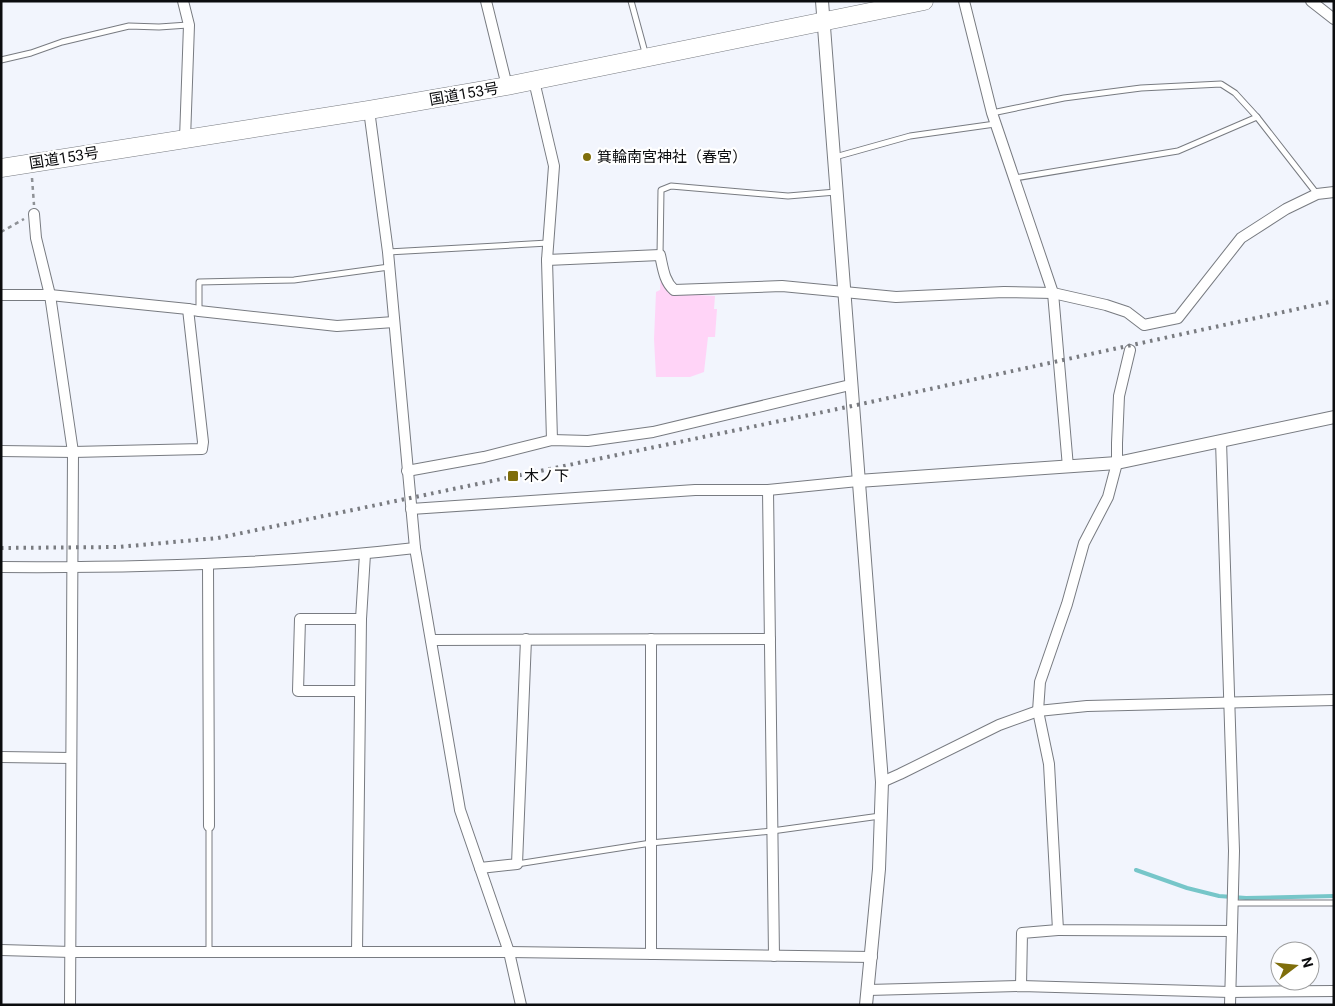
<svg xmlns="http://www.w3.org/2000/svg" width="1335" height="1006" font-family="Roboto,'Noto Sans JP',sans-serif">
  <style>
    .green { fill: #ffd4f7 }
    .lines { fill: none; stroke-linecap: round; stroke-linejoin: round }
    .stream { stroke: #76c6c9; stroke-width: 4 }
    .service-casing { stroke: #787b81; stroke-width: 7 }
    .minor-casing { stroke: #787b81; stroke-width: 12 }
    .tertiary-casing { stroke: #787b81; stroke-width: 14 }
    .trunk-casing { stroke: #787b81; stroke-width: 19 }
    .path { stroke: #8e9196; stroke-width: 2.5; stroke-dasharray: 4 4; stroke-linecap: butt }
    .service { stroke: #fff; stroke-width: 5 }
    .minor { stroke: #fff; stroke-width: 10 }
    .tertiary { stroke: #fff; stroke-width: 12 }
    .trunk { stroke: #fff; stroke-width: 18 }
    .rail { stroke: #797b80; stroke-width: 4; stroke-dasharray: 2.5 5; stroke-linecap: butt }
    .poi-dot { fill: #7f6e0b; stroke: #fff; stroke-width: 2 }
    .labels { text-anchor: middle; stroke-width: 4.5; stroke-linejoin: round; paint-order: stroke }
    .street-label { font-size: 15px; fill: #0b0c0e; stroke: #fff }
    .poi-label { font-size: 15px; fill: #0b0c0e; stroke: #fff; text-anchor: start }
  </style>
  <rect width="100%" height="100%" fill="#f2f5fd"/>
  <polygon class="green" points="661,269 666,288 671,293 715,296 714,309 717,309 715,337 708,337 704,372 690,377 656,377 654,339 656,292 660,290"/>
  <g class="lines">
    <polyline class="stream" points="1136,870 1187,888 1219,896 1246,898 1334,896"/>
    <g class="service-casing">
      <g id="service">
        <polyline points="631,1 646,56"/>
        <polyline points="1,60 31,53 62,42 129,26 159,27 188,25"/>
        <polyline points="992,113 1064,98 1141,88 1221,84 1235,93 1257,117 1317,194"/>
        <polyline points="835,157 910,136 995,124"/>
        <polyline points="1015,178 1178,151 1257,117"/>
        <polyline points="388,252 548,243"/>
        <polyline points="660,255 661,190 671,186 788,196 836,192"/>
        <polyline points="199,311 199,282 294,280 389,267"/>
        <polyline points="517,864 651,843 772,831 880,816"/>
        <polyline points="1233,903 1334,903"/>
        <polyline points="209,952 209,826"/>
      </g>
    </g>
    <g class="minor-casing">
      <g id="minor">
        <polyline points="183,1 189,25 185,139"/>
        <polyline points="486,1 507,86"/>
        <polyline points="964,1 992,113 1053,293 1068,467"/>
        <polyline points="1311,1 1334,19"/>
        <polyline points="534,81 554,166 547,260 552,440"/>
        <polyline points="369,110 388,252 415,548 460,810 509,952 521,1005"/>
        <polyline points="34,214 36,238 50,295 73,452 70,1005"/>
        <path d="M547 260 660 255C663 268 664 281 674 290L782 286 896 297 1004 292 1053 293 1106 305 1127 312 1144 325 1178 318 1241 238 1286 209 1317 194 1334 192"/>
        <polyline points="1,295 50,295 188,309 199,311 337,326 394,322"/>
        <polyline points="1130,350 1119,396 1117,443 1117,463 1108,497 1084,543 1067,604 1040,682 1038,711 1049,764 1058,930 1232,931"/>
        <polyline points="1221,441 1234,851 1230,1005"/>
        <polyline points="1,451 73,452 202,449 203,442 188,309"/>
        <polyline points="407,471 484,457 552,440 588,441 653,432 850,385"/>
        <polyline points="768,490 774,956"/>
        <polyline points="411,509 695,490 768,490 858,481"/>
        <polyline points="208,564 209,826"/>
        <path d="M1 567C139 568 278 564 415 548"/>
        <polyline points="431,640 770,639"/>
        <polyline points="360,691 298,691 300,619 361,619"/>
        <polyline points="1,757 71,758"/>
        <polyline points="882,782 900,774 999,725 1038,711 1087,706 1334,700"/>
        <polyline points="480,868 517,864 526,639"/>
        <polyline points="1,950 71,952 509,952 872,957"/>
        <polyline points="357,952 361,619 365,554"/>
        <polyline points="651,954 651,639"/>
        <polyline points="1021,986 1022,933 1058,930"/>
        <polyline points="868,990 1021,986 1230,992 1334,991"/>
      </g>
    </g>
    <g class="tertiary-casing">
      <g id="tertiary">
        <polyline points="822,1 882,782 879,869 866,1005"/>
        <polyline points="858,481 1117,463 1334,417"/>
      </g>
    </g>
    <g class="trunk-casing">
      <polyline id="trunk" points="1,168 369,110 507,86 924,1"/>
    </g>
    <g class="path">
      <polyline points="32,178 34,205"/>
      <polyline points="1,232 24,219"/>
    </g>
    <use href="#service" class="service"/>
    <use href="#minor" class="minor"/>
    <use href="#tertiary" class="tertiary"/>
    <use href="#trunk" class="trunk"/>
    <polyline class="rail" points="1,548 118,547 218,538 852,406 1334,301"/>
  </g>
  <g class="poi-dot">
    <circle cx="587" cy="157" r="5"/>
    <rect x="507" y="470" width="12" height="12" rx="2.5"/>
  </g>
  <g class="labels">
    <g class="street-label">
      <text transform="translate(464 94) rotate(-10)" y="5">国道153号</text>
      <text transform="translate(64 158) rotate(-9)" y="5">国道153号</text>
    </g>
    <g class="poi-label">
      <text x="597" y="162">箕輪南宮神社（春宮）</text>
      <text x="524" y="481">木ノ下</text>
    </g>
  </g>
  <rect width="1335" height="1006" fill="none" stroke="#0b0c0e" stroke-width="5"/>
  <g transform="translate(1295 966) rotate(74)"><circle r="24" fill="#ffffff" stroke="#9d9e9f"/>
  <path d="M0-4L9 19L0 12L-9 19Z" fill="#7f6e0b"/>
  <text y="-8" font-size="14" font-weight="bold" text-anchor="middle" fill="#0b0c0e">N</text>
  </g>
</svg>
